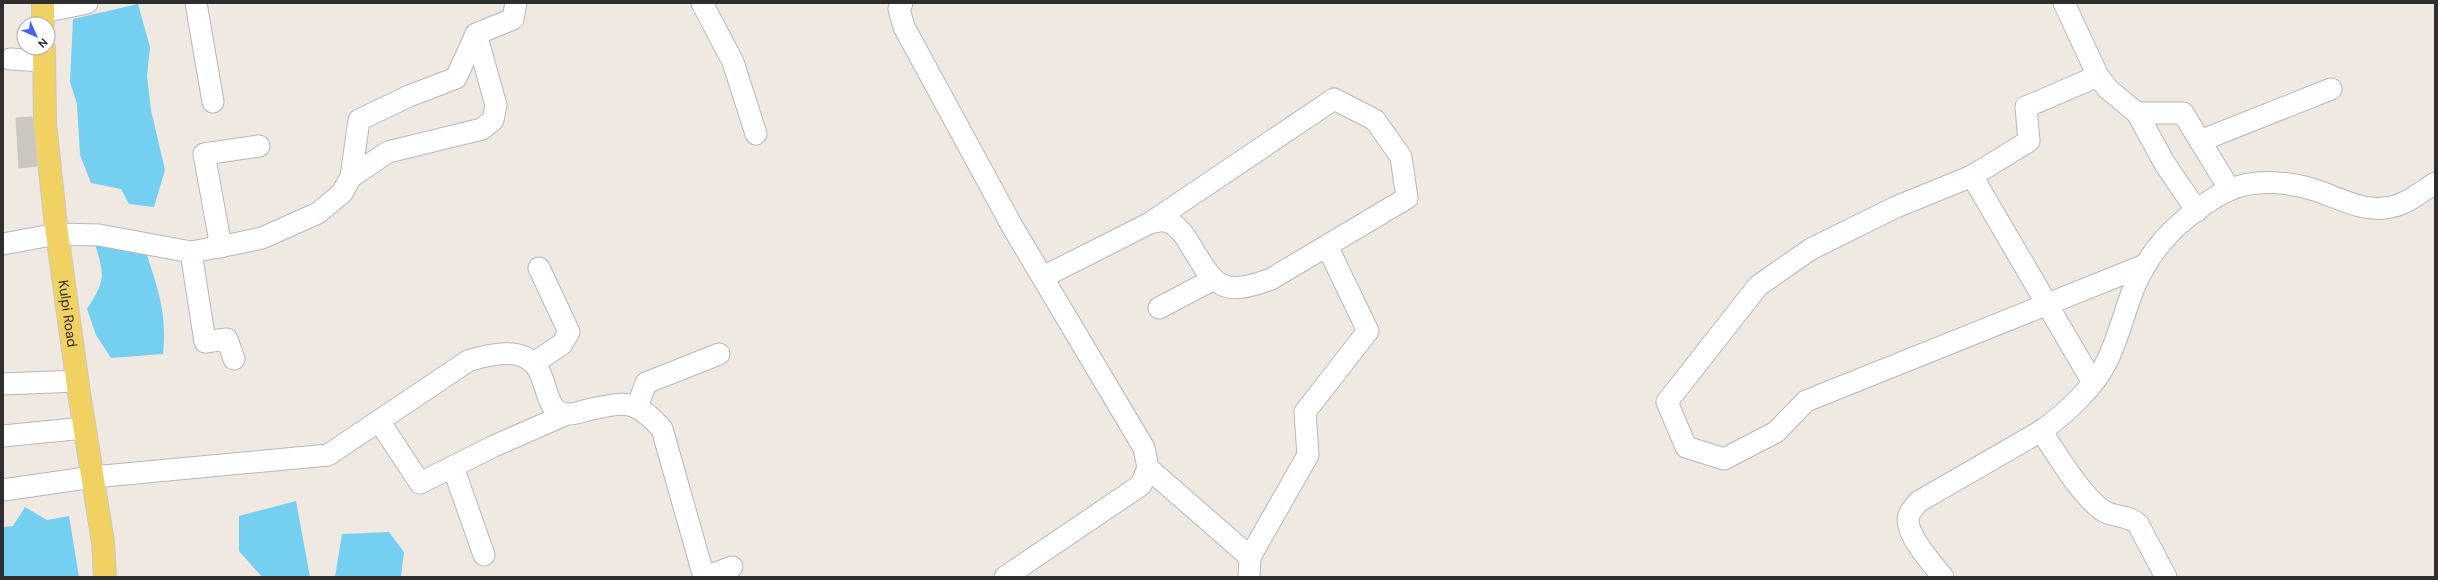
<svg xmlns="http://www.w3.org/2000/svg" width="2438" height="580" font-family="'DM Sans',sans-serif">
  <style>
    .water { fill: #75cff0 }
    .building { fill: #cbc7bf; stroke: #cbc5ba }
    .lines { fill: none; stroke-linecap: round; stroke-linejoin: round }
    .minor-casing { stroke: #b4b7c1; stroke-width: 23 }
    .major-casing { stroke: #c9c9c9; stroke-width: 24 }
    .minor { stroke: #fff; stroke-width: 21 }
    .major { stroke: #f2d163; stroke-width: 22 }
    .labels { text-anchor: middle; stroke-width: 4; stroke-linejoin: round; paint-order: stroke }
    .street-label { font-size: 14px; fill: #2e2e2e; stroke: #fff }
  </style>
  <rect width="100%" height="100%" fill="#efe9e1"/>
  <g class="water">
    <polygon points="138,4 150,47 147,76 151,110 165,170 154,207 129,204 121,189 91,183 80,155 77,104 70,82 73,19"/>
    <path d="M94 241 147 255C159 292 167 315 163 354L111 358 96 335 87 309C107 279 104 274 94 241Z"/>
    <polygon points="296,501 310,577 262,577 239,551 239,516"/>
    <polygon points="25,507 47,520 69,516 79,577 3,577 3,527 13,526"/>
    <polygon points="389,532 404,552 401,577 335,577 342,534"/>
  </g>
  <polygon class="building" points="32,117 37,166 19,168 16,118"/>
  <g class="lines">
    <g class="minor-casing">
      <g id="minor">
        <polyline points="196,3 213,102"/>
        <polyline points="702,3 733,62 756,134"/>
        <polyline points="902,3 899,9 904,27 1012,226 1144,448 1148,468 1141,485 1005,577"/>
        <polyline points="2064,3 2098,76 2108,89 2137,113 2165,164 2197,211"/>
        <polyline points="43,12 87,3"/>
        <polyline points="10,59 44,61"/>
        <polyline points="2137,113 2183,113 2230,190"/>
        <polyline points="2200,141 2331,89"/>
        <polyline points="1972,176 1896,207 1811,249 1758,286 1667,402 1686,447 1724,459 1776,432 1806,401 2145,265"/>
        <polyline points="351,177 359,120 409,96 456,78 476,34 513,19 516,3"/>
        <polyline points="3,244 57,234 99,235 191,252 234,244 262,238 318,213 342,193 351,177 388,152 482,129 493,120 496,105 476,34"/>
        <polyline points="221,247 204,154 259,146"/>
        <polyline points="191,252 205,342 227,339 234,359"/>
        <path d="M1043 277 1150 223C1154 222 1161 220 1165 221 1175 223 1181 231 1186 238 1213 281 1216 300 1271 279L1407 198 1401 157 1375 120 1334 99 1150 223"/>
        <polyline points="1159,308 1212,280"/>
        <polyline points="534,363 562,344 569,332 539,268"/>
        <polyline points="2092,381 1972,176 2029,141 2026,107 2098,76"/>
        <polyline points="3,384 77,381"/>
        <polyline points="637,407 646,383 719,354"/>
        <polyline points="379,421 420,483 494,446 567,414"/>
        <path d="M2041 431C2058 455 2078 492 2102 510 2113 518 2127 514 2138 524L2166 577"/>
        <polyline points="3,436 84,428"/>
        <polyline points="453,467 484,555"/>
        <polyline points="1148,468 1250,557 1249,577"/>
        <path d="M3 490 93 477 328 455 468 361C567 329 530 411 566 414 572 415 580 412 587 410 625 402 634 398 662 429L704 577"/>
        <polyline points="1250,557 1308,455 1305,412 1368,331 1327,246"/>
        <polyline points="705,577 732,567"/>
        <path d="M1943 577C1932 563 1903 533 1909 515 1911 510 1916 505 1918 502L2041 431C2065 414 2094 388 2107 361 2122 331 2127 295 2145 266 2162 235 2198 205 2229 190 2256 178 2291 182 2318 191 2341 199 2365 213 2391 207 2407 204 2421 192 2435 183"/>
      </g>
    </g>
    <g class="major-casing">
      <g id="major">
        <polyline points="43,3 43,24"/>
        <path id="s1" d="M44 48 45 123 56 226 79 393 103 542 105 577"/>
      </g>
    </g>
    <use href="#minor" class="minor"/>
    <use href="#major" class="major"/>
  </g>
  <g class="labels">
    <g class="street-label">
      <text dy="5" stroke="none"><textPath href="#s1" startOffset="267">Kulpi Road</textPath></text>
    </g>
  </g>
  <rect width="2438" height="580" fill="none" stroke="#2e2e2e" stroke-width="8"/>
  <g transform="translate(36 36) rotate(135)"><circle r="19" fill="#ffffff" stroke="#ababab"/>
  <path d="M0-3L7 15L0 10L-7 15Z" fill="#4264fb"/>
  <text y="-6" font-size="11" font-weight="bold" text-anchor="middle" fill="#2e2e2e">N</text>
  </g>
</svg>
